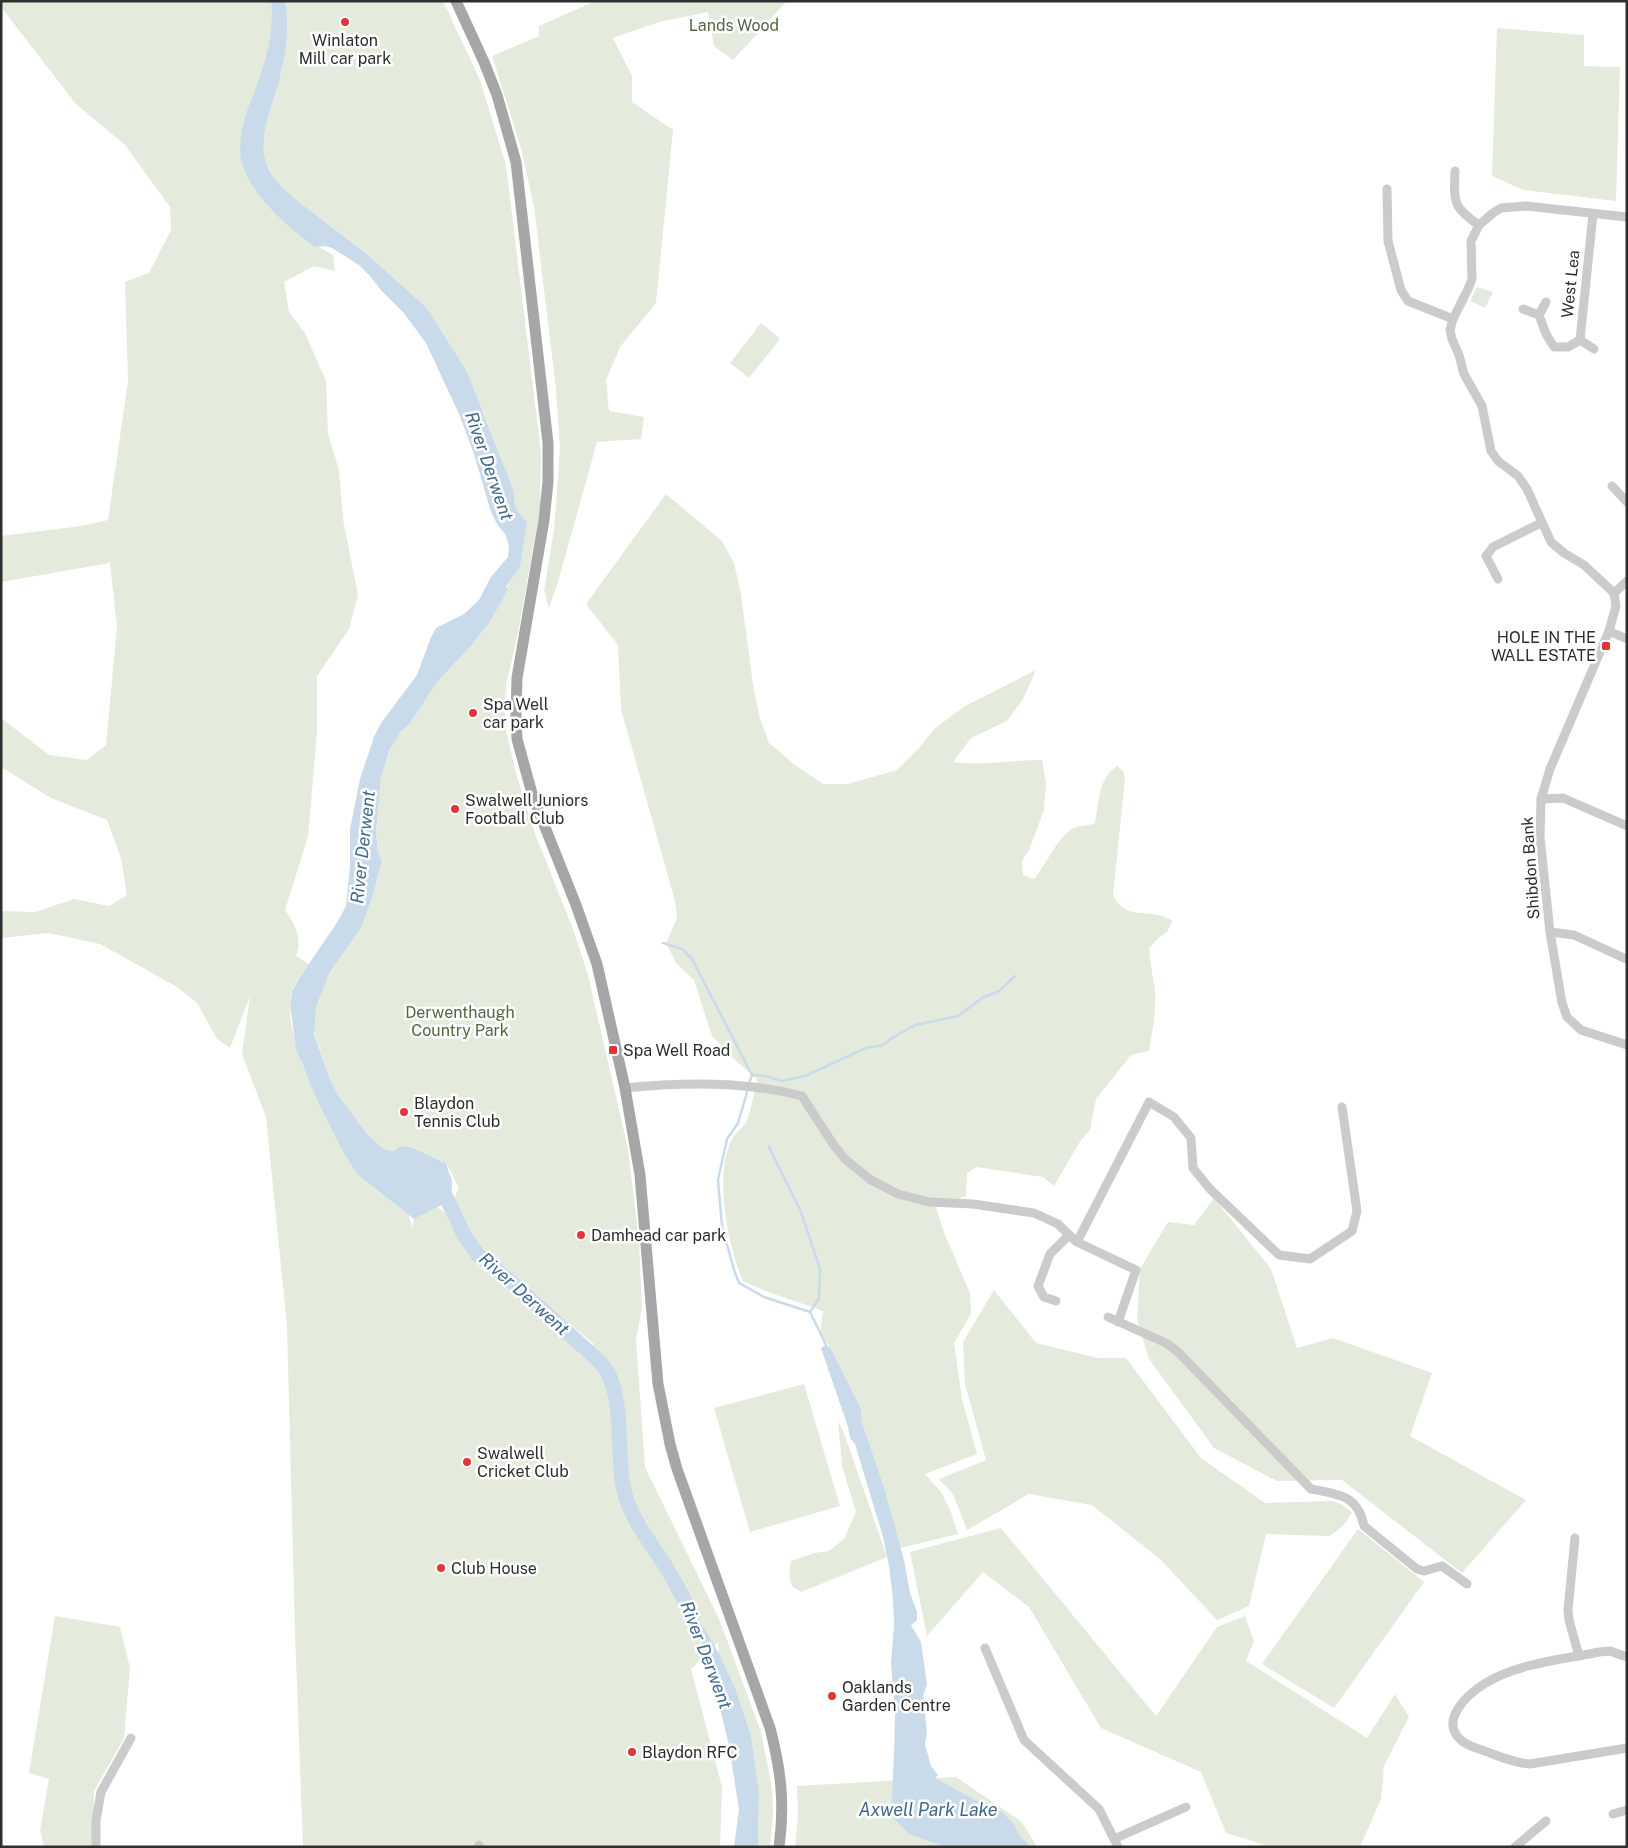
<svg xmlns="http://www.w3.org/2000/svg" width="1628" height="1848" font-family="'Public Sans',sans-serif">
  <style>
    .green { fill: #e4ebdd }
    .water { fill: #c9dbeb }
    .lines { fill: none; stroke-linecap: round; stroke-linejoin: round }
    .stream { stroke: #c9dbeb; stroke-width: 2.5 }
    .river { stroke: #c9dbeb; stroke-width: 15 }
    .minor { stroke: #cbcbcb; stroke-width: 9 }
    .major { stroke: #a6a6a6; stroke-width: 11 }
    .poi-dot { fill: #e03638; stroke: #fff; stroke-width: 2 }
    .labels { text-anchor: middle; stroke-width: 5; stroke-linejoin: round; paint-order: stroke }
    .park-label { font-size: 16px; fill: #4f693d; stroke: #fff }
    .poi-label { font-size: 16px; fill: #2e2e2e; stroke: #fff; text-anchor: start }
    .street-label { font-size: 16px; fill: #2e2e2e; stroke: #fff }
    .water-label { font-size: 18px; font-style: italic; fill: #3f6a8e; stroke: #fff }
  </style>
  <rect width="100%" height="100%" fill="#fff"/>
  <g class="green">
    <path d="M1 1H271C274 25 270 50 263 73 253 103 236 129 242 162L295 232 314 247H319L333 255 335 271 314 266 284 282 289 312 305 333 326 381 328 434 339 470 343 519 358 595 349 629 317 676V732L308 837 285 910C295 923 303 940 296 956L309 964C303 972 296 981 292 991 285 1012 296 1044 302 1065L358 1175 409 1215 412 1228 414 1219 438 1207 445 1213 455 1233 476 1264 542 1317 583 1357 594 1344 551 1309 523 1282 484 1254 459 1220 450 1206 459 1188 447 1164 411 1147 399 1146 394 1151 386 1150 380 1146 368 1135 338 1095 330 1079 313 1029 316 1007 330 972 361 928 372 898 382 861 378 852 376 832 381 777 393 742 401 731 408 726 438 681 471 646 489 623 513 576 527 522C518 513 513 506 513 492L484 414 426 307 368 255 294 198C284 189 271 178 267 165 257 139 272 107 279 82 285 57 291 26 285 1H443L480 80 506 165 541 453 540 509 517 638 506 685 505 714 506 730 516 773 534 831 573 929 588 975 628 1149 639 1242 642 1307 636 1340 645 1467 720 1621 761 1732 772 1788 773 1816 770 1847H758L759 1792 751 1735 736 1690 719 1653 718 1642 691 1669 722 1787 720 1847H303L295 1633 287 1326 266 1117 242 1054 250 996 230 1048 217 1039 197 1003 177 987 100 944 49 933 1 938V911L35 912 74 899 109 906 127 895 121 858 107 820 51 798 1 767V718L49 755 87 760 106 745 117 627 110 563 1 582V536L81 526 108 520 128 381 125 282 149 273 171 230 170 207 125 145 76 104 1 7Z"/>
    <polygon points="595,1 787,1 733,60 714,46 708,12 659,22 613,38 632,76 632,102 673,130 656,303 620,347 606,380 609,411 644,417 641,439 597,442 558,582 549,608 544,590 554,530 560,449 556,389 534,207 521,148 492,56 539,36 539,26"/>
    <polygon points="1497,28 1584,35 1584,66 1620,67 1616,201 1523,190 1492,176"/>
    <polygon points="1477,287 1493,292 1485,308 1470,301"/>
    <polygon points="761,323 780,339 749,378 730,363"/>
    <path d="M666 494 722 541 734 563 741 594 753 685 760 719 769 743 795 765 823 784H848L897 770 919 748 934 729 965 706 1036 670 1023 699 1007 721 971 738 953 762C982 766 1012 760 1042 760L1046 783 1044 810 1029 850 1022 861 1023 875 1034 879C1046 865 1057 838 1072 829 1078 825 1088 826 1095 823 1099 803 1098 778 1117 766L1123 771 1125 779 1113 895C1126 923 1150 906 1173 921L1167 932 1156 940 1149 949C1150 961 1152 972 1154 984 1158 1002 1152 1033 1149 1051L1131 1055 1096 1099 1090 1130 1081 1140 1054 1186 1043 1177 977 1167 967 1173 966 1196 936 1207 945 1235 970 1293 971 1314 954 1343 962 1399 977 1454 925 1474 941 1492 951 1512 958 1534 900 1548 884 1487 861 1419V1409L830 1347 820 1333 823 1311C797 1301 769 1294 743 1281 728 1246 714 1178 731 1141 734 1133 744 1128 747 1120 752 1107 754 1092 757 1079L737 1062 712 1036 694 980 676 963 666 943 677 918 675 901 621 709 618 645 586 604Z"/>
    <polygon points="1214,1198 1271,1269 1297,1348 1333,1338 1432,1373 1410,1436 1526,1500 1462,1573 1342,1480 1277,1481 1214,1448 1149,1359 1137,1320 1140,1269 1168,1222 1194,1225"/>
    <polygon points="994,1290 1036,1343 1098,1358 1126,1358 1201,1458 1265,1503 1333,1501 1343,1505 1352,1513 1343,1526 1330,1536 1266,1534 1249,1606 1217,1620 1161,1560 1092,1505 1029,1494 967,1530 953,1494 939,1479 986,1460 965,1384 963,1342"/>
    <polygon points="804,1384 840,1506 750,1532 714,1408"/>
    <polygon points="838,1421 844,1433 887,1557 801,1592 792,1586 789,1576 791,1561 814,1553 829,1551 844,1539 856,1512 842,1466"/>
    <polygon points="1001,1528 1156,1716 1217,1627 1245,1616 1254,1641 1246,1661 1367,1738 1395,1694 1409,1717 1384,1766 1381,1799 1360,1847 1271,1847 1226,1833 1201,1772 1101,1728 1029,1607 983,1572 927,1636 910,1552"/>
    <polygon points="1358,1529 1424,1582 1334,1708 1262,1664"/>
    <polygon points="55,1616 120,1627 130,1668 124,1738 94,1791 94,1847 44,1847 40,1830 49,1779 29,1773"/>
    <polygon points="956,1777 1022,1822 1037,1847 795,1847 798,1815 797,1786"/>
  </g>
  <g class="water">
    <path d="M271 1H285C291 27 285 57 279 82 272 107 257 139 267 165 271 178 284 189 294 198L368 255 426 307 467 372 514 492C513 506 518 513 527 522L520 567 506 587 508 590 489 623 471 646 438 681 408 726 401 731 390 749 381 777 376 832 378 852 382 861 372 898 361 928 330 972 316 1007 314 1034 330 1079 338 1095 368 1135 380 1146 386 1150 394 1151 399 1146 411 1147 447 1164C447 1170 449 1172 451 1177 454 1186 450 1197 448 1206L442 1205 414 1219 358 1175 342 1150 317 1100 296 1049 290 1005 292 991 300 977 338 921 346 906 350 866V829L360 779 374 737 381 723 417 675 431 637 436 628 464 614 479 600 491 577 508 557 509 546 505 534 497 524 491 512 474 454 459 414 426 343 403 312 380 289 369 275 359 265 332 248 325 246 314 247C287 226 240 188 240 149 240 136 244 121 248 108 262 73 275 40 271 1Z"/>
    <polygon points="826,1345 830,1347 861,1409 861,1419 884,1487 904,1560 910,1593 917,1612 917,1620 911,1625 921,1642 927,1684 923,1696 928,1707 925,1713 927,1732 925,1744 931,1766 938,1775 935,1778 975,1800 997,1807 1014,1824 1019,1835 1031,1847 945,1847 909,1834 891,1815 894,1753 895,1716 891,1663 894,1625 893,1599 889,1566 883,1537 855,1444 850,1438 848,1427 821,1348"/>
    <polygon points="684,1596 719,1653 736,1690 751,1735 759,1792 758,1847 734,1847 739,1810 729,1745 705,1649"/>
  </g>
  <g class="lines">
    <g class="stream">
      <polyline points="663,943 682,949 692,959 752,1075 749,1083"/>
      <polyline points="752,1075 766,1076 781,1081 805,1076 866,1048 883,1045 892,1038 915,1025 958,1016 982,998 999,991 1015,976"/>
      <polyline points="748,1089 738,1123 727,1139 718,1180 722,1226 734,1270 739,1283 764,1297 810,1312 826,1345"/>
      <polyline points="769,1147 801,1212 820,1269 819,1298 810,1312"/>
    </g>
    <path class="river" d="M436 1190 445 1195 464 1235 479 1256 516 1286 600 1362C603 1366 606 1370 609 1375 622 1403 618 1449 622 1480 626 1511 644 1534 661 1559 672 1577 683 1595 692 1615"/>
    <g class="minor">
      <path d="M1455 171C1454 201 1452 207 1479 225"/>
      <polyline points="1387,189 1388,241 1401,290 1408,301 1453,319"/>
      <polyline points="1593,214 1580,340 1594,349"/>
      <polyline points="1627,217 1526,206 1501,208 1493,213 1479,225 1471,241 1472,279 1468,289 1453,319 1450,330 1452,339 1459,355 1464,374 1482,406 1491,451 1498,461 1518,476 1527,489 1551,542 1564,553 1584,565 1614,593 1616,606 1609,631 1550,769 1541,799 1540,837 1550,932 1562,1003 1567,1017 1581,1030 1627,1045"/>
      <polyline points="1523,309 1539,315 1546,302"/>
      <polyline points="1539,315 1546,334 1554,347 1568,347 1580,340"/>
      <polyline points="1612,486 1627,502"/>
      <polyline points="1498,579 1486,556 1493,547 1541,523"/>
      <polyline points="1614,593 1627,581"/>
      <polyline points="1609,631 1627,639"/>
      <polyline points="1541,799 1563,798 1627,826"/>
      <polyline points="1550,932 1574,935 1626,959"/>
      <path d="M625 1088C683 1082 746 1081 802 1096L833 1144 846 1160 871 1180 898 1194 929 1202 973 1204 1034 1213 1058 1224 1069 1235 1050 1254 1038 1286 1044 1297 1056 1301"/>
      <polyline points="1069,1235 1077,1242 1149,1102 1174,1117 1191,1138 1193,1168 1210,1189 1279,1255 1310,1259 1352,1231 1357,1211 1342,1107"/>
      <polyline points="1077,1242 1136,1270 1118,1322"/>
      <path d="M1108 1317 1166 1343 1177 1351 1311 1489C1338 1494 1358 1495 1364 1526L1417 1569 1424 1571 1442 1566 1467 1584"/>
      <polyline points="1575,1538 1568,1610 1569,1620 1579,1656"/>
      <polyline points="985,1648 1024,1740 1099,1809 1118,1847"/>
      <path d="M1627 1657 1610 1651 1599 1652C1561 1660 1518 1663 1484 1684 1467 1695 1438 1721 1462 1741 1469 1747 1481 1749 1490 1753 1503 1758 1516 1763 1530 1764L1627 1748"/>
      <polyline points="1613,1814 1627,1810"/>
      <polyline points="1114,1839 1186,1807"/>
      <polyline points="96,1847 96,1821 101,1792 131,1738"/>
      <polyline points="478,1847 479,1845"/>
      <polyline points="1515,1847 1546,1821"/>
    </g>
    <path class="major" d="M456 1 484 62 497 95 516 162 548 443V482L544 520 517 678 516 715 517 739 533 797 576 905 597 964 625 1088 640 1175 658 1384 670 1444 677 1469 770 1728C781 1770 785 1804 779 1847"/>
  </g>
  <g class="poi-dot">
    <circle cx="345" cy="22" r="5"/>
    <rect x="1601" y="641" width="10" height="10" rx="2.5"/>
    <circle cx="473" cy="713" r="5"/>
    <circle cx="455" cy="809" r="5"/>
    <rect x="608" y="1045" width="10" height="10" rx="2.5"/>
    <circle cx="404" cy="1112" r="5"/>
    <circle cx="581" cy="1235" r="5"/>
    <circle cx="467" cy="1462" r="5"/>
    <circle cx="441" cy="1568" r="5"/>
    <circle cx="832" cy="1696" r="5"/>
    <circle cx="632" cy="1752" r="5"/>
  </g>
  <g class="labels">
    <g class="park-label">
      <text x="734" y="31">Lands Wood</text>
      <text x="460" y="1018">Derwenthaugh<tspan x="460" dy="18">Country Park</tspan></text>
    </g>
    <g class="poi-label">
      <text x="345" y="46" text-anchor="middle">Winlaton<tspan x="345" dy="18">Mill car park</tspan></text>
      <text x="1596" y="643" text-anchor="end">HOLE IN THE<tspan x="1596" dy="18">WALL ESTATE</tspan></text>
      <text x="483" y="710">Spa Well<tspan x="483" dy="18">car park</tspan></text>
      <text x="465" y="806">Swalwell Juniors<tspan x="465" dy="18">Football Club</tspan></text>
      <text x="623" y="1056">Spa Well Road</text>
      <text x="414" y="1109">Blaydon<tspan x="414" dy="18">Tennis Club</tspan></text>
      <text x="591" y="1241">Damhead car park</text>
      <text x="477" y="1459">Swalwell<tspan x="477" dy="18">Cricket Club</tspan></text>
      <text x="451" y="1574">Club House</text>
      <text x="842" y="1693">Oaklands<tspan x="842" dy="18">Garden Centre</tspan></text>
      <text x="642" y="1758">Blaydon RFC</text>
    </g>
    <g class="street-label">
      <text transform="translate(1570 284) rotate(-84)" y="6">West Lea</text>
      <text transform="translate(1530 868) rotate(-94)" y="6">Shibdon Bank</text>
    </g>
    <g class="water-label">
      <text transform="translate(489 466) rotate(71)" y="6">River Derwent</text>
      <text transform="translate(363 847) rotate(-84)" y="6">River Derwent</text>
      <text transform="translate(524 1294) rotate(42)" y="6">River Derwent</text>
      <text transform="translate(706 1655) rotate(69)" y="6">River Derwent</text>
      <text x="928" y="1816">Axwell Park Lake</text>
    </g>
  </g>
  <rect width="1628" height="1848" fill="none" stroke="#2e2e2e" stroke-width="5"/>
</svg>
